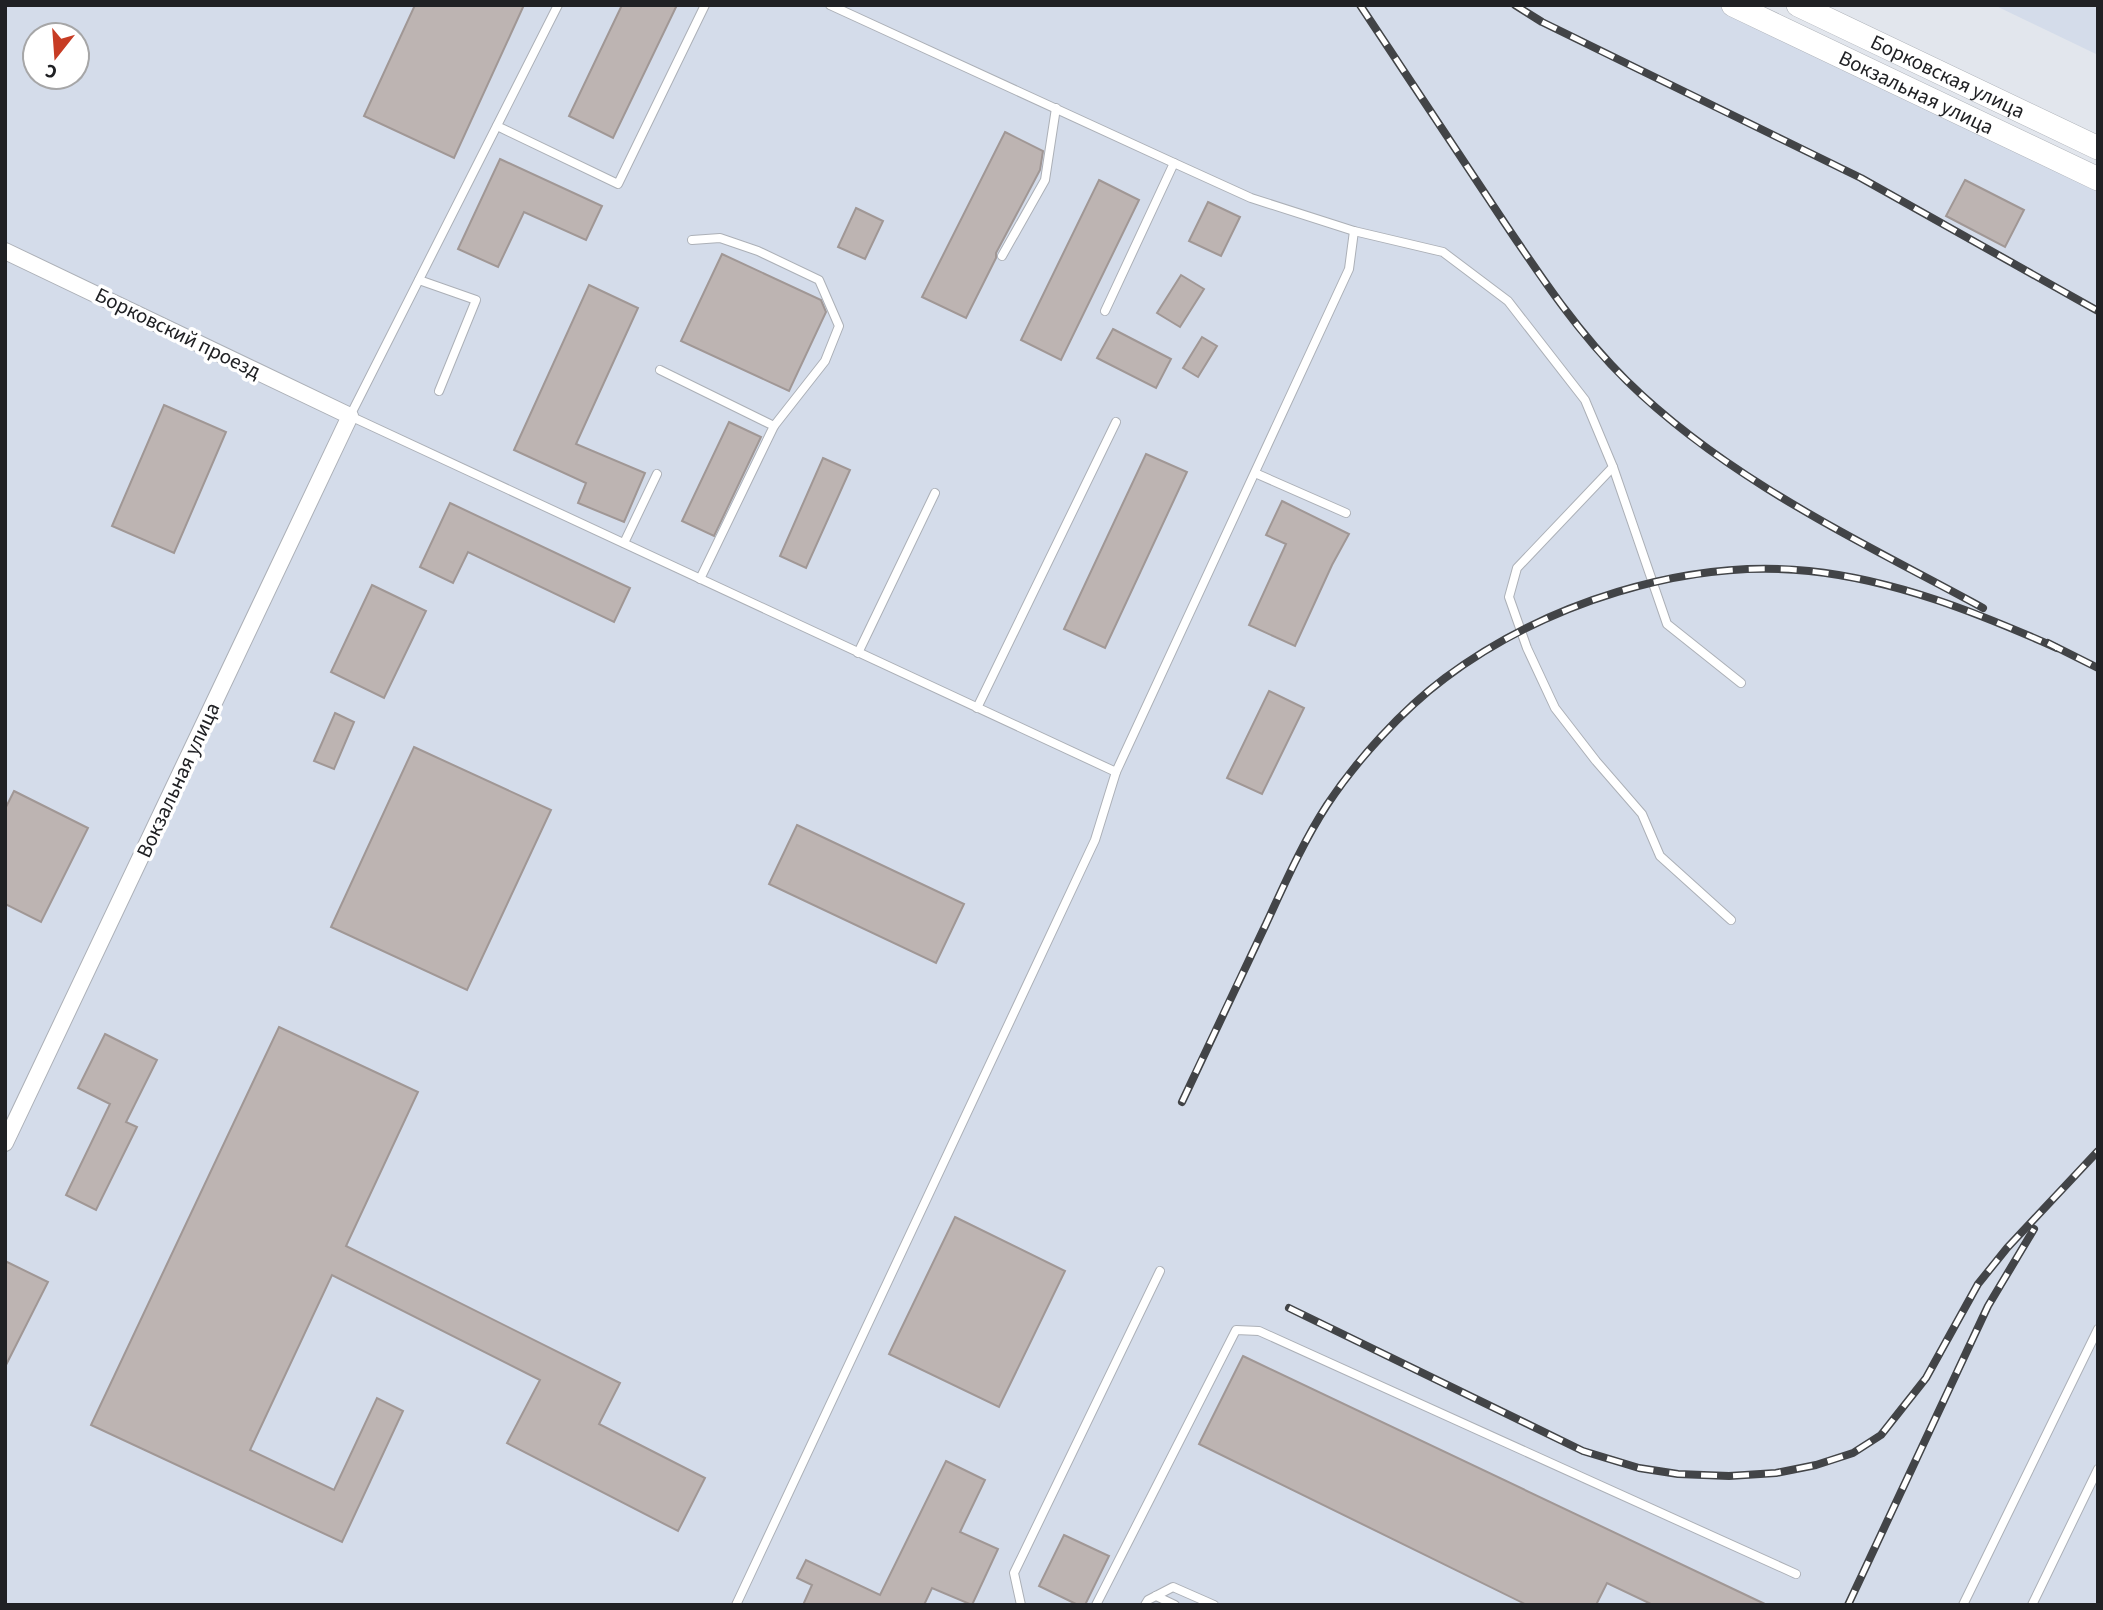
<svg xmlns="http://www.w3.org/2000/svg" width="2103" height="1610" font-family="'Source Sans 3',sans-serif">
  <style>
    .built { fill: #d4dcea; fill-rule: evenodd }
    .building { fill: #bdb4b2; stroke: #a09795; stroke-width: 2 }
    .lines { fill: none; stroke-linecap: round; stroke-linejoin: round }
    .service-casing { stroke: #acb0b7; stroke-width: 10 }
    .minor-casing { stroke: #acb0b7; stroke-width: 18 }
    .secondary-casing { stroke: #acb0b7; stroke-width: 24 }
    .service { stroke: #fff; stroke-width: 8 }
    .minor { stroke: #fff; stroke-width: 16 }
    .secondary { stroke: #fff; stroke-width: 23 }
    .rail-casing { stroke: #424447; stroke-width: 8 }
    .rail { stroke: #fff; stroke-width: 5; stroke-dasharray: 16; stroke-linecap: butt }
    .labels { text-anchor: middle; stroke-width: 7; stroke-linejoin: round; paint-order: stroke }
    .street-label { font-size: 21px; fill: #202124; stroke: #fff }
  </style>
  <rect width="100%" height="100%" fill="#e2e6ed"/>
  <g class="built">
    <path d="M5 5H1723L2098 184V1605H5ZM35 35H77V77H35Z"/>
    <polygon points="1994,5 2098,5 2098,55"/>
  </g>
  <g class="building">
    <polygon points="415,5 524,5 454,158 364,116"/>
    <polygon points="622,5 677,5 613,138 569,116"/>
    <polygon points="1005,132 1043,151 1040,170 996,253 996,258 966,318 922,297"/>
    <polygon points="500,159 602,206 586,240 524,212 498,267 458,249"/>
    <polygon points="1099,180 1139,200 1061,360 1021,340"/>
    <polygon points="1965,180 2024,210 2005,247 1946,216"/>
    <polygon points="1208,202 1240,217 1221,256 1189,241"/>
    <polygon points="856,208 883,221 865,259 838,247"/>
    <polygon points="722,254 821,300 826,312 789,391 681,341"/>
    <polygon points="1181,275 1204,289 1180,327 1157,313"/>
    <polygon points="589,285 638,308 576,444 645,473 624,522 578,503 586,483 514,450"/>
    <polygon points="1113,329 1171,359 1156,388 1097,358"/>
    <polygon points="1202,337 1217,346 1198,377 1183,368"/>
    <polygon points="164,405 226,432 174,553 112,526"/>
    <polygon points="729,422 761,437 714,536 682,521"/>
    <polygon points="1146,454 1187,472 1105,648 1064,629"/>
    <polygon points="823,458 850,470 806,568 780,556"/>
    <polygon points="1282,501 1349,534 1332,565 1295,646 1249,625 1286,544 1266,535"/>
    <polygon points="450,503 630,588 614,622 468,552 453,583 420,567"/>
    <polygon points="372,585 426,611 384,698 331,672"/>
    <polygon points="1269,691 1304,708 1262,794 1227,778"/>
    <polygon points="335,713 354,722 334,769 314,761"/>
    <polygon points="414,747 551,810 467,990 331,927"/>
    <polygon points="14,791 88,828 41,922 5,904 5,809"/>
    <polygon points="797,825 964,904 936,963 769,884"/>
    <polygon points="279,1027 418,1092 346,1246 620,1383 599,1424 705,1478 678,1531 507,1443 540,1380 332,1275 250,1450 334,1490 377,1398 403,1411 342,1542 91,1425"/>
    <polygon points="105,1034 157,1060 126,1122 137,1127 96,1210 66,1195 110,1104 78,1088"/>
    <polygon points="955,1217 1065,1271 999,1407 889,1354"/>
    <polygon points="5,1261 48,1282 5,1367"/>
    <polygon points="1243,1356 1767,1605 1653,1605 1607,1583 1596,1605 1527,1605 1199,1444"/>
    <polygon points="946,1461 985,1480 960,1532 998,1549 972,1605 932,1588 924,1605 803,1605 812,1585 797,1578 806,1560 880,1595"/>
    <polygon points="1064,1535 1109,1556 1085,1605 1078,1605 1039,1586"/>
  </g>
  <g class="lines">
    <g class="service-casing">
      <g id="service">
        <polyline points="558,5 350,416 1116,772 1095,840 736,1605"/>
        <polyline points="830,5 1174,163"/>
        <polyline points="497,126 618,184 705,5"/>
        <polyline points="1354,231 1443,252 1508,301 1585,400 1613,467 1517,568 1509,597 1527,648 1555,708 1596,761 1642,814 1660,856 1731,920"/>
        <polyline points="692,240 720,238 758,251 819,280 839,326 825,361 774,426"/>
        <polyline points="1002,256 1045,180 1056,108"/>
        <polyline points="419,280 476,300 439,391"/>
        <polyline points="1105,311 1174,163 1251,198 1354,231 1349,269 1116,772"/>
        <polyline points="660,370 774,426 700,579"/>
        <polyline points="1613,467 1667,624 1741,683"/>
        <polyline points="1255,473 1346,513"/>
        <polyline points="624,543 657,474"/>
        <polyline points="858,653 935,493"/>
        <polyline points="977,708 1116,422"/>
        <polyline points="1156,1596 1175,1605"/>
        <polyline points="1021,1605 1014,1573 1160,1271"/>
        <polyline points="1096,1605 1236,1330 1259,1331 1796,1574"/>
        <polyline points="1145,1605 1148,1600 1173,1587 1214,1605"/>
        <polyline points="1963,1605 2098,1329"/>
        <polyline points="2032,1605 2098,1469"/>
      </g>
    </g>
    <g class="minor-casing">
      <polyline id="minor" points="5,251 350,416 5,1143"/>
    </g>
    <g class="secondary-casing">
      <g id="secondary">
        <path id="s1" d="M1733 5 2098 179"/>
        <path id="s2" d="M1798 5 2098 148"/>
      </g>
    </g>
    <use href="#service" class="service"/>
    <use href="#minor" class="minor"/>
    <use href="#secondary" class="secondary"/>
    <g class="rail-casing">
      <g id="rail">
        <path d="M1360 5C1406 74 1452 144 1498 213 1537 271 1576 331 1627 381 1728 480 1860 541 1983 608"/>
        <polyline points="1515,5 1542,22 1861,178 2098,311"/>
        <polyline points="2048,643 2098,668"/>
        <path d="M1182 1102C1210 1042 1238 983 1266 924 1285 883 1303 842 1327 805 1356 761 1402 710 1445 678 1544 604 1685 558 1809 571 1896 580 1978 613 2057 648"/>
        <polyline points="1289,1308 1583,1451 1639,1468 1678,1474 1729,1476 1776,1473 1816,1465 1853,1453 1881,1435 1926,1378 1978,1284 2007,1248 2098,1151"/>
        <polyline points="1848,1605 1988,1306 2034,1229"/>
      </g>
    </g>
    <use href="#rail" class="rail"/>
  </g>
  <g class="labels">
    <g class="street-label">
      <text dy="7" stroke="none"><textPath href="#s2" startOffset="166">Борковская улица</textPath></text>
      <text dy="7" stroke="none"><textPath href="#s1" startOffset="203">Вокзальная улица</textPath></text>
      <text transform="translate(178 333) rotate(26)" y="7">Борковский проезд</text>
      <text transform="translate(178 780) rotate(-65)" y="7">Вокзальная улица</text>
    </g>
  </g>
  <rect width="2103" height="1610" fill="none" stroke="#202124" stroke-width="14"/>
  <g transform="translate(56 56) rotate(197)"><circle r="33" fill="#ffffff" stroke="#a6a6a7" stroke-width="2"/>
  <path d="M0-5L12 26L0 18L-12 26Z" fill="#c73c24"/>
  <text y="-10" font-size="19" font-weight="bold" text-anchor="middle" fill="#202124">С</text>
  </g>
</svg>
